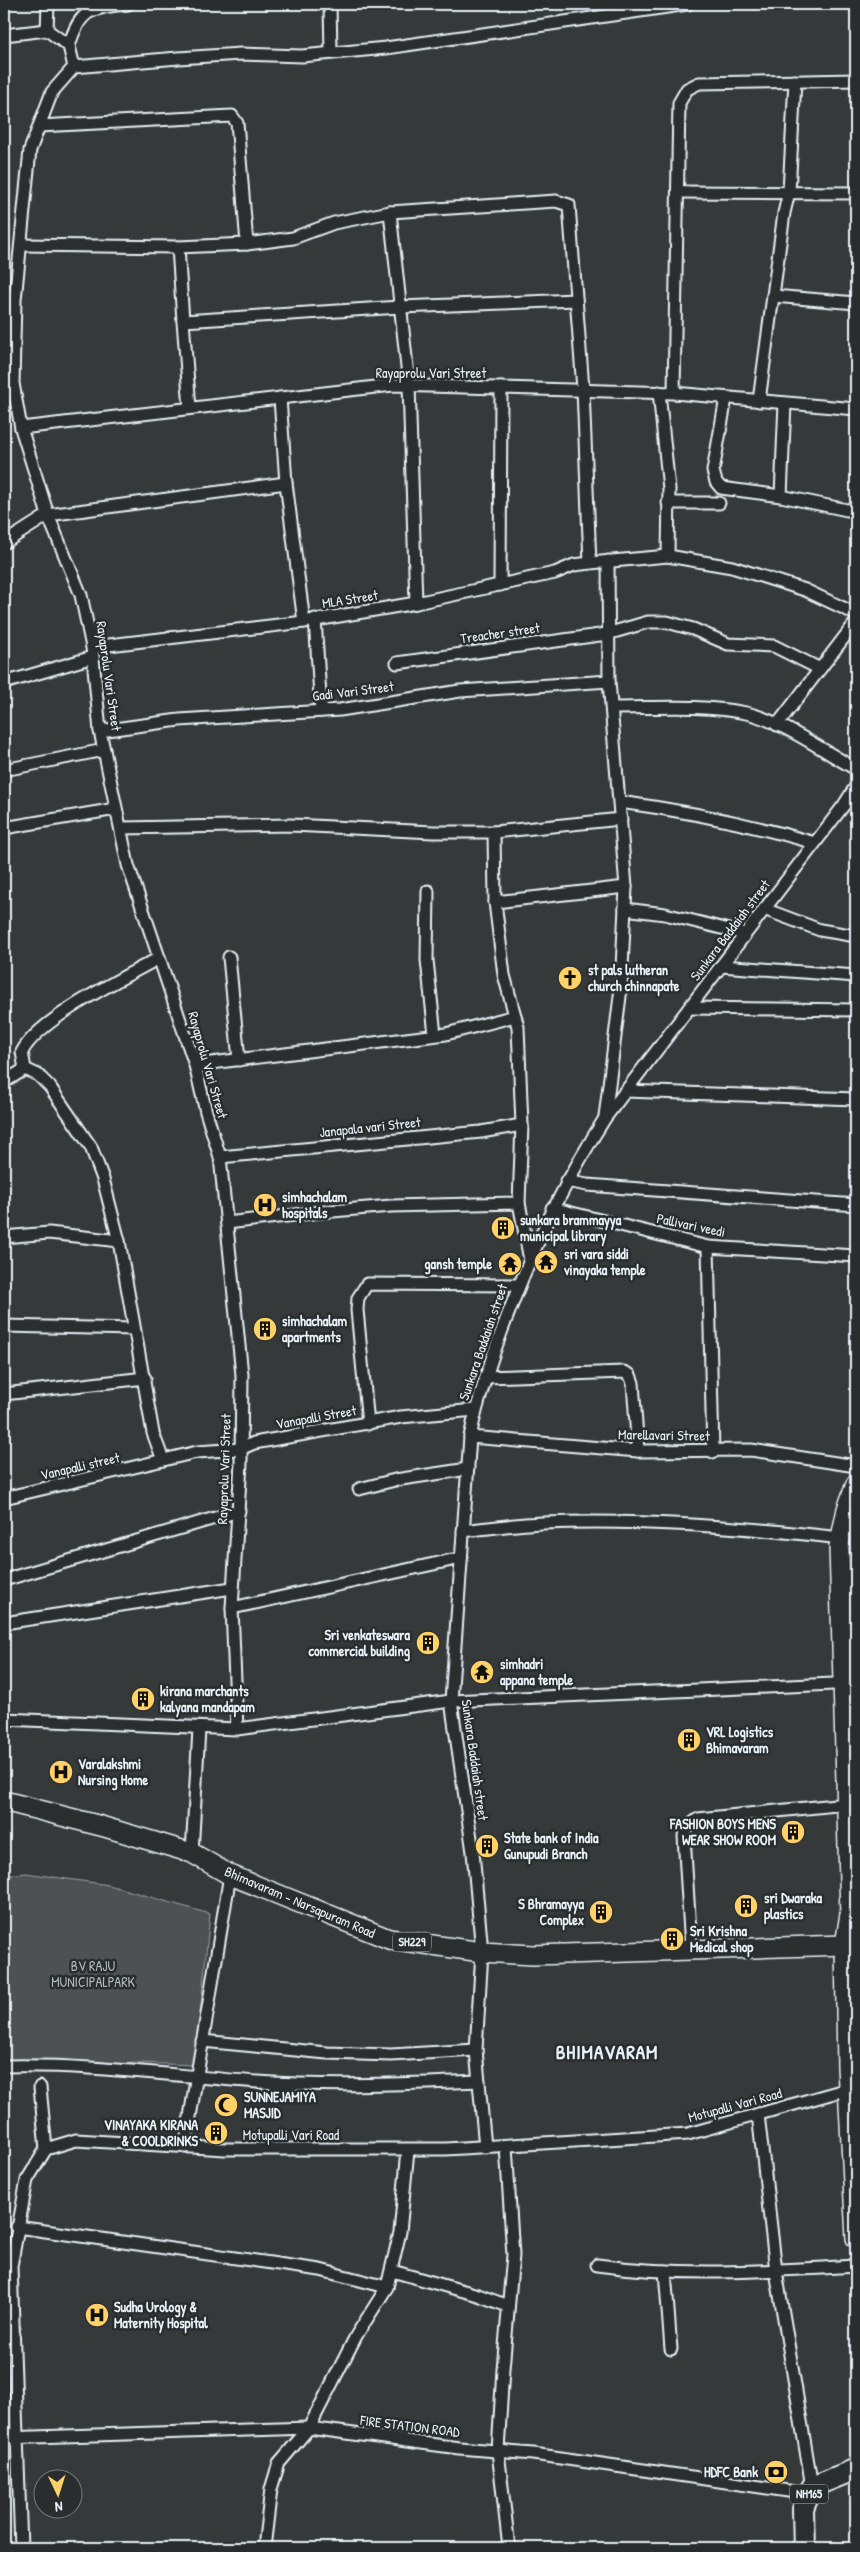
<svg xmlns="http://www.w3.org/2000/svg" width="860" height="2552" font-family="'Patrick Hand',sans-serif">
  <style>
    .built { fill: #424647 }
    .green { fill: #4d5152; stroke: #9aa1a5 }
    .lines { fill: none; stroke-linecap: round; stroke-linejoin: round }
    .minor-casing { stroke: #e8f1f8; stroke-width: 15 }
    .primary-casing { stroke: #e8f1f8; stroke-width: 22 }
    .trunk-casing { stroke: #e8f1f8; stroke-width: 24 }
    .minor { stroke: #2a2d2e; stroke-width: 11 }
    .primary { stroke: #2a2d2e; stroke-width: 19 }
    .trunk { stroke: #2a2d2e; stroke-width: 20 }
    .labels { text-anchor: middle; stroke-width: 5; stroke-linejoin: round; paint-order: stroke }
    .shield { fill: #2a2d2e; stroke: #afb6bb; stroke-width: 1 }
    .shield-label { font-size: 12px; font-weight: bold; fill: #e8f1f8 }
    .street-label { font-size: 14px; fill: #e8f1f8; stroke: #2a2d2e }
    .poi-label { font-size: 14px; font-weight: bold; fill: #e8f1f8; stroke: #2a2d2e; text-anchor: start }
    .park-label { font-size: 14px; fill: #b2b9be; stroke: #2a2d2e }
    .district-label { font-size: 19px; font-weight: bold; letter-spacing: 1px; fill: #e8f1f8; stroke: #2a2d2e }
  </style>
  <rect width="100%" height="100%" fill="#35393a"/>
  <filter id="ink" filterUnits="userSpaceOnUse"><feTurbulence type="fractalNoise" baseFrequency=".02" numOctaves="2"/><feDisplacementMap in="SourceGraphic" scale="10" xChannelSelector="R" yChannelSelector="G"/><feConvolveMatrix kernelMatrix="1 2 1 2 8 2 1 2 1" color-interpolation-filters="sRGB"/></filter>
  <g filter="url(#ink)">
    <polygon class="built" points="274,1194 277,1214 256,1217 252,1196"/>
    <polygon class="green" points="26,1873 109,1885 210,1914 195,2065 137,2063 4,2067 4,1876"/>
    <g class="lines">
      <g class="minor-casing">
        <g id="minor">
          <polyline points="48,4 47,30 69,46 74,67"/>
          <polyline points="330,4 331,52"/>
          <polyline points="4,35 47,30"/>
          <path d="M69 46C80 8 92 8 128 4"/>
          <polyline points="39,126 232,116 237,123 238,134 247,244"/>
          <polyline points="678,192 856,193"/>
          <polyline points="390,212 409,385 416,603"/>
          <polyline points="21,245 178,247 247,244 293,238 334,223 390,212 556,201 569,205 583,389 590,563"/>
          <polyline points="178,247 183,321 400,307 576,300"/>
          <polyline points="773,296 856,303"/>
          <polyline points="183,321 190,408"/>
          <polyline points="659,392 669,489 668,556"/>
          <polyline points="674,393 679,103 687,89 699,83 856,80"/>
          <polyline points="280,398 286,483 304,622"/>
          <polyline points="726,398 713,471 716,482 721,488 781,496 847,510 856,508"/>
          <polyline points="759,401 784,213 789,192 795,81"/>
          <polyline points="21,428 13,383 15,300 30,150 52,92 74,67 178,58 241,54 302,56 386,48 688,4"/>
          <polyline points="781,496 785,403"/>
          <polyline points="668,503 719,503"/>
          <polyline points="4,543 48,515 286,483"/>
          <polyline points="500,585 501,388"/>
          <polyline points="315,619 321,711"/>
          <polyline points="92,647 304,622 416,603 555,573 574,565 590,563 668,556 732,567 805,590 856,614"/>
          <polyline points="397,663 607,634 648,622 667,622 693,629 728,644 774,646 820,669"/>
          <polyline points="4,683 93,657"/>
          <path d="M612 708C656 708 702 704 746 713 780 720 825 752 856 769"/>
          <polyline points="777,725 856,622"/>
          <polyline points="100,731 179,720 340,710 460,691 609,681"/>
          <polyline points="4,770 104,750"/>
          <path d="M620 802C686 811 750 824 815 843"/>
          <polyline points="4,828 116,809"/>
          <polyline points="121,828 292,825 433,832 494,832 621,819"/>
          <polyline points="494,832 495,902 504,975 518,1027 522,1125 519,1203 530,1260"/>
          <polyline points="428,891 427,960 435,1035"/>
          <polyline points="495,902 626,887"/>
          <polyline points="625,909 665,914 745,934"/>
          <polyline points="764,909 820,930 856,936"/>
          <polyline points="229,957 239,1060"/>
          <polyline points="721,966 856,976"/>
          <polyline points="689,1008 856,1010"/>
          <polyline points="195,1065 446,1034 515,1016"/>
          <polyline points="25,1069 38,1075 50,1087 91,1147 103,1179 119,1241 153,1433 163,1460"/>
          <path d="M25 1069 22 1052C38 1019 125 977 159 958"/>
          <polyline points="4,1082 25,1069"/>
          <polyline points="625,1091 856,1099"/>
          <polyline points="605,1117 621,988 626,887 609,681 608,561"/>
          <polyline points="220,1157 481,1132 522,1125"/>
          <polyline points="566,1181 587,1185 856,1205"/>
          <polyline points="552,1208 708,1247 856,1256"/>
          <polyline points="227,1223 321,1212 391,1206 519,1203"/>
          <polyline points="4,1237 49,1233 119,1241"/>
          <polyline points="708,1247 713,1452"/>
          <polyline points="4,1326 134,1329"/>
          <polyline points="485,1377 624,1372 630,1375 633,1383 638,1451"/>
          <polyline points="4,1394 145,1378"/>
          <polyline points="368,1424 357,1310 358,1298 367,1284 519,1285"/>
          <polyline points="470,1437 638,1451 751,1450 856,1466"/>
          <polyline points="359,1489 395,1480 468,1469"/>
          <polyline points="4,1498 197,1452 240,1449 254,1443 401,1417 475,1410"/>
          <path d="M463 1531C489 1528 516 1524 542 1523 642 1519 742 1527 841 1538"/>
          <polyline points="4,1580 239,1511"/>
          <polyline points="232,1608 461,1558"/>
          <polyline points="4,1623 232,1588"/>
          <polyline points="4,1719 237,1729 451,1701 856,1683"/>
          <polyline points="237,1729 232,1608 241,1463 242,1375 220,1157 206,1112 195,1065 128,865 100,731 92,647 81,595 48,515 21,428 393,385 674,393 856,409"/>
          <polyline points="192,1853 199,1729"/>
          <polyline points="691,1948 684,1836 688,1827 698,1819 846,1804"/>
          <polyline points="202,2041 327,2053 391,2055 476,2050"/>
          <path d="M4 2066C89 2064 174 2076 258 2082 331 2087 406 2084 479 2081"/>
          <polyline points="40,2087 46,2149"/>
          <polyline points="758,2114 776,2271 812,2487"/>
          <polyline points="506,2146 513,2255 503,2369 498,2451 509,2548"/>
          <polyline points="185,2147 230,1875"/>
          <path d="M485 2147 476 2050 482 1952 473 1852 451 1701 470 1437C480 1389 496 1344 514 1299 539 1235 568 1176 605 1118L844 805 856 786"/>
          <polyline points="17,2227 320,2270 387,2287"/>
          <path d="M597 2265C683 2277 770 2271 856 2266"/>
          <polyline points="392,2271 478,2295 508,2306"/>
          <polyline points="665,2271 671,2349"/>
          <polyline points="4,2438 309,2428 459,2448 533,2454 809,2494"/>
          <polyline points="21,2548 11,2266 27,2180 46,2149 76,2140 225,2149 446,2149 688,2134 848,2089"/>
          <polyline points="264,2548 271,2489 279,2463 309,2428 356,2336 387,2287 400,2232 408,2150"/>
        </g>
      </g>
      <g class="primary-casing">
        <g id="primary">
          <polyline points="856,1484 847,1509 839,1547 850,1914 845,1945 847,2067 856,2238"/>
          <polyline points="4,1801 101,1826 192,1853 230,1875 389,1939 482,1952 533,1955 845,1945"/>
        </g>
      </g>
      <g class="trunk-casing">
        <polyline id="trunk" points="804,2548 803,2509 812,2487 856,2469"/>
      </g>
      <use href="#minor" class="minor"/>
      <use href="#primary" class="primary"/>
      <use href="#trunk" class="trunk"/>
    </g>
  </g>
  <defs>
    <g id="church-disc" transform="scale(1.25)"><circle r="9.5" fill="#ffd166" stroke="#2a2d2e"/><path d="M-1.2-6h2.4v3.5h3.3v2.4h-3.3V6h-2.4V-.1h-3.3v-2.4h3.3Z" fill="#111"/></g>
    <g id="hospital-disc" transform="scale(1.25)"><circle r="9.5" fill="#ffd166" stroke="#2a2d2e"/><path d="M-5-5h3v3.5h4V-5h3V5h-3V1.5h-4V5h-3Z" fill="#111"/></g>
    <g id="building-disc" transform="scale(1.25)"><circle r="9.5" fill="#ffd166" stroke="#2a2d2e"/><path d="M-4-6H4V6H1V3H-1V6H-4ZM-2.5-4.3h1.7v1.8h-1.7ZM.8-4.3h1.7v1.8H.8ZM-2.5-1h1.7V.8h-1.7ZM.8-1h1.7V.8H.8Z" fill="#111"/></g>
    <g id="temple-disc" transform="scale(1.25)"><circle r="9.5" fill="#ffd166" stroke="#2a2d2e"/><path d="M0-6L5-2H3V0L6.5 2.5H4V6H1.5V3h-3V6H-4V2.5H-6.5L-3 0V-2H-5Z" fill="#111"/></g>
    <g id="mosque-disc" transform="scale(1.25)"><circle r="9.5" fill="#ffd166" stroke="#2a2d2e"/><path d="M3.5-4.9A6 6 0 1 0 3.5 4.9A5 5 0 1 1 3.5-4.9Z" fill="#111"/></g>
    <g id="bank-disc" transform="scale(1.25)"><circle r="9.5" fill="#ffd166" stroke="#2a2d2e"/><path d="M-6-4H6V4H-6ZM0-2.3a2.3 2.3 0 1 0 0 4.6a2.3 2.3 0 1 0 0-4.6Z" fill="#111"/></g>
  </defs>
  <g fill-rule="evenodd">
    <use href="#church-disc" x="570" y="978"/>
    <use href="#hospital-disc" x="265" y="1205"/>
    <use href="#building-disc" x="503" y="1228"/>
    <use href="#temple-disc" x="546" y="1262"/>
    <use href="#temple-disc" x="510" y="1264"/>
    <use href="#building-disc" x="265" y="1329"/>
    <use href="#building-disc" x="428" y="1643"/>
    <use href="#temple-disc" x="482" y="1672"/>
    <use href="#building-disc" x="143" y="1699"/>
    <use href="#building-disc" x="689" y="1740"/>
    <use href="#hospital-disc" x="61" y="1772"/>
    <use href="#building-disc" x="793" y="1832"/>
    <use href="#building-disc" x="487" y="1846"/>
    <use href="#building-disc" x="746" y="1906"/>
    <use href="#building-disc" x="601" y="1912"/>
    <use href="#building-disc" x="672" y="1939"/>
    <use href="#mosque-disc" x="226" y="2105"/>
    <use href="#building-disc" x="216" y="2133"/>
    <use href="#hospital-disc" x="97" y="2315"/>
    <use href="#bank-disc" x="776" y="2472"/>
  </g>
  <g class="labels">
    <g class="shield">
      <rect x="393" y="1932.5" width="38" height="19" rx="4"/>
      <rect x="790" y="2484.5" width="38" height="19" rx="4"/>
    </g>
    <g class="shield-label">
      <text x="412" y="1946">SH229</text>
      <text x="809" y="2498">NH165</text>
    </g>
    <g class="street-label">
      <text x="431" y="378">Rayaprolu Vari Street</text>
      <text transform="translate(350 599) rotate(-9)" y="5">MLA Street</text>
      <text transform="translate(500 633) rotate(-8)" y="5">Treacher street</text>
      <text transform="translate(109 676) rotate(82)" y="5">Rayaprolu Vari Street</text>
      <text transform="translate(353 691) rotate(-7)" y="5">Gadi Vari Street</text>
      <text transform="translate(730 930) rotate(-53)" y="5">Sunkara Baddaiah street</text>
      <text transform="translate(208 1065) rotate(74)" y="5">Rayaprolu Vari Street</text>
      <text transform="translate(370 1127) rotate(-6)" y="5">Janapala vari Street</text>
      <text transform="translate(691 1225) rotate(12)" y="5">Pallivari veedi</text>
      <text transform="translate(483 1342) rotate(-71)" y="5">Sunkara Baddaiah street</text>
      <text transform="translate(316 1417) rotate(-10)" y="5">Vanapalli Street</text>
      <text transform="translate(664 1435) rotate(1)" y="5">Marellavari Street</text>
      <text transform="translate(80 1466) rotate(-13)" y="5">Vanapalli street</text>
      <text transform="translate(224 1469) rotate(-88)" y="5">Rayaprolu Vari Street</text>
      <text transform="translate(475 1760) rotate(82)" y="5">Sunkara Baddaiah street</text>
      <text transform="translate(300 1902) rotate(23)" y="5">Bhimavaram - Narsapuram Road</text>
      <text transform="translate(735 2105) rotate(-15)" y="5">Motupalli Vari Road</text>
      <text x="291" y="2140">Motupalli Vari Road</text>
      <text transform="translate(410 2426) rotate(7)" y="5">FIRE STATION ROAD</text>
    </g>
    <g class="poi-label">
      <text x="588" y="975">st pals lutheran<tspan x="588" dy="16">church chinnapate</tspan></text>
      <text x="282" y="1202">simhachalam<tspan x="282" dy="16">hospitals</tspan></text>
      <text x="520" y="1225">sunkara brammayya<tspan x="520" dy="16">municipal library</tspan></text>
      <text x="564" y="1259">sri vara siddi<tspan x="564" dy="16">vinayaka temple</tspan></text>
      <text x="492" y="1269" text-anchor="end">gansh temple</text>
      <text x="282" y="1326">simhachalam<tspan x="282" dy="16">apartments</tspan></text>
      <text x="410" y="1640" text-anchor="end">Sri venkateswara<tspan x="410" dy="16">commercial building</tspan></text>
      <text x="500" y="1669">simhadri<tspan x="500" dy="16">appana temple</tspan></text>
      <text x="160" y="1696">kirana marchants<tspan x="160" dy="16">kalyana mandapam</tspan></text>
      <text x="706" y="1737">VRL Logistics<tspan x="706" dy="16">Bhimavaram</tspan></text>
      <text x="78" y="1769">Varalakshmi<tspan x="78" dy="16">Nursing Home</tspan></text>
      <text x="776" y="1829" text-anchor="end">FASHION BOYS MENS<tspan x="776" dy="16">WEAR SHOW ROOM</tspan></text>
      <text x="504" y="1843">State bank of India<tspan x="504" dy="16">Gunupudi Branch</tspan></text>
      <text x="764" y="1903">sri Dwaraka<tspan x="764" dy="16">plastics</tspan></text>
      <text x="584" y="1909" text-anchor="end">S Bhramayya<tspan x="584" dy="16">Complex</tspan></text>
      <text x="690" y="1936">Sri Krishna<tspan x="690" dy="16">Medical shop</tspan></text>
      <text x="244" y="2102">SUNNEJAMIYA<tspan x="244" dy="16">MASJID</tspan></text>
      <text x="198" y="2130" text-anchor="end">VINAYAKA KIRANA<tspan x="198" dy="16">&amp; COOLDRINKS</tspan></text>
      <text x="114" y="2312">Sudha Urology &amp;<tspan x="114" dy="16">Maternity Hospital</tspan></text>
      <text x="758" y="2477" text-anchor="end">HDFC Bank</text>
    </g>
    <g class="park-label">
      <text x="93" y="1971">BV RAJU<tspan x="93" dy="16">MUNICIPALPARK</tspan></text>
    </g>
    <g class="district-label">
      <text x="607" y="2059">BHIMAVARAM</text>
    </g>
  </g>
  <rect width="860" height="2552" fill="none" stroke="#2a2d2e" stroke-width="20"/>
  <rect x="10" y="10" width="840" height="2532" fill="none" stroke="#e8f1f8" stroke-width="2" filter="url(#ink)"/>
  <g transform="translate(58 2494) rotate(176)"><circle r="24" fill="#2a2d2e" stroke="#767b7f"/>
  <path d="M0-4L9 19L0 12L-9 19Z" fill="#ffd166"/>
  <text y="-8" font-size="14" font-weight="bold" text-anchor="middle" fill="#e8f1f8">N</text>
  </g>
</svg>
